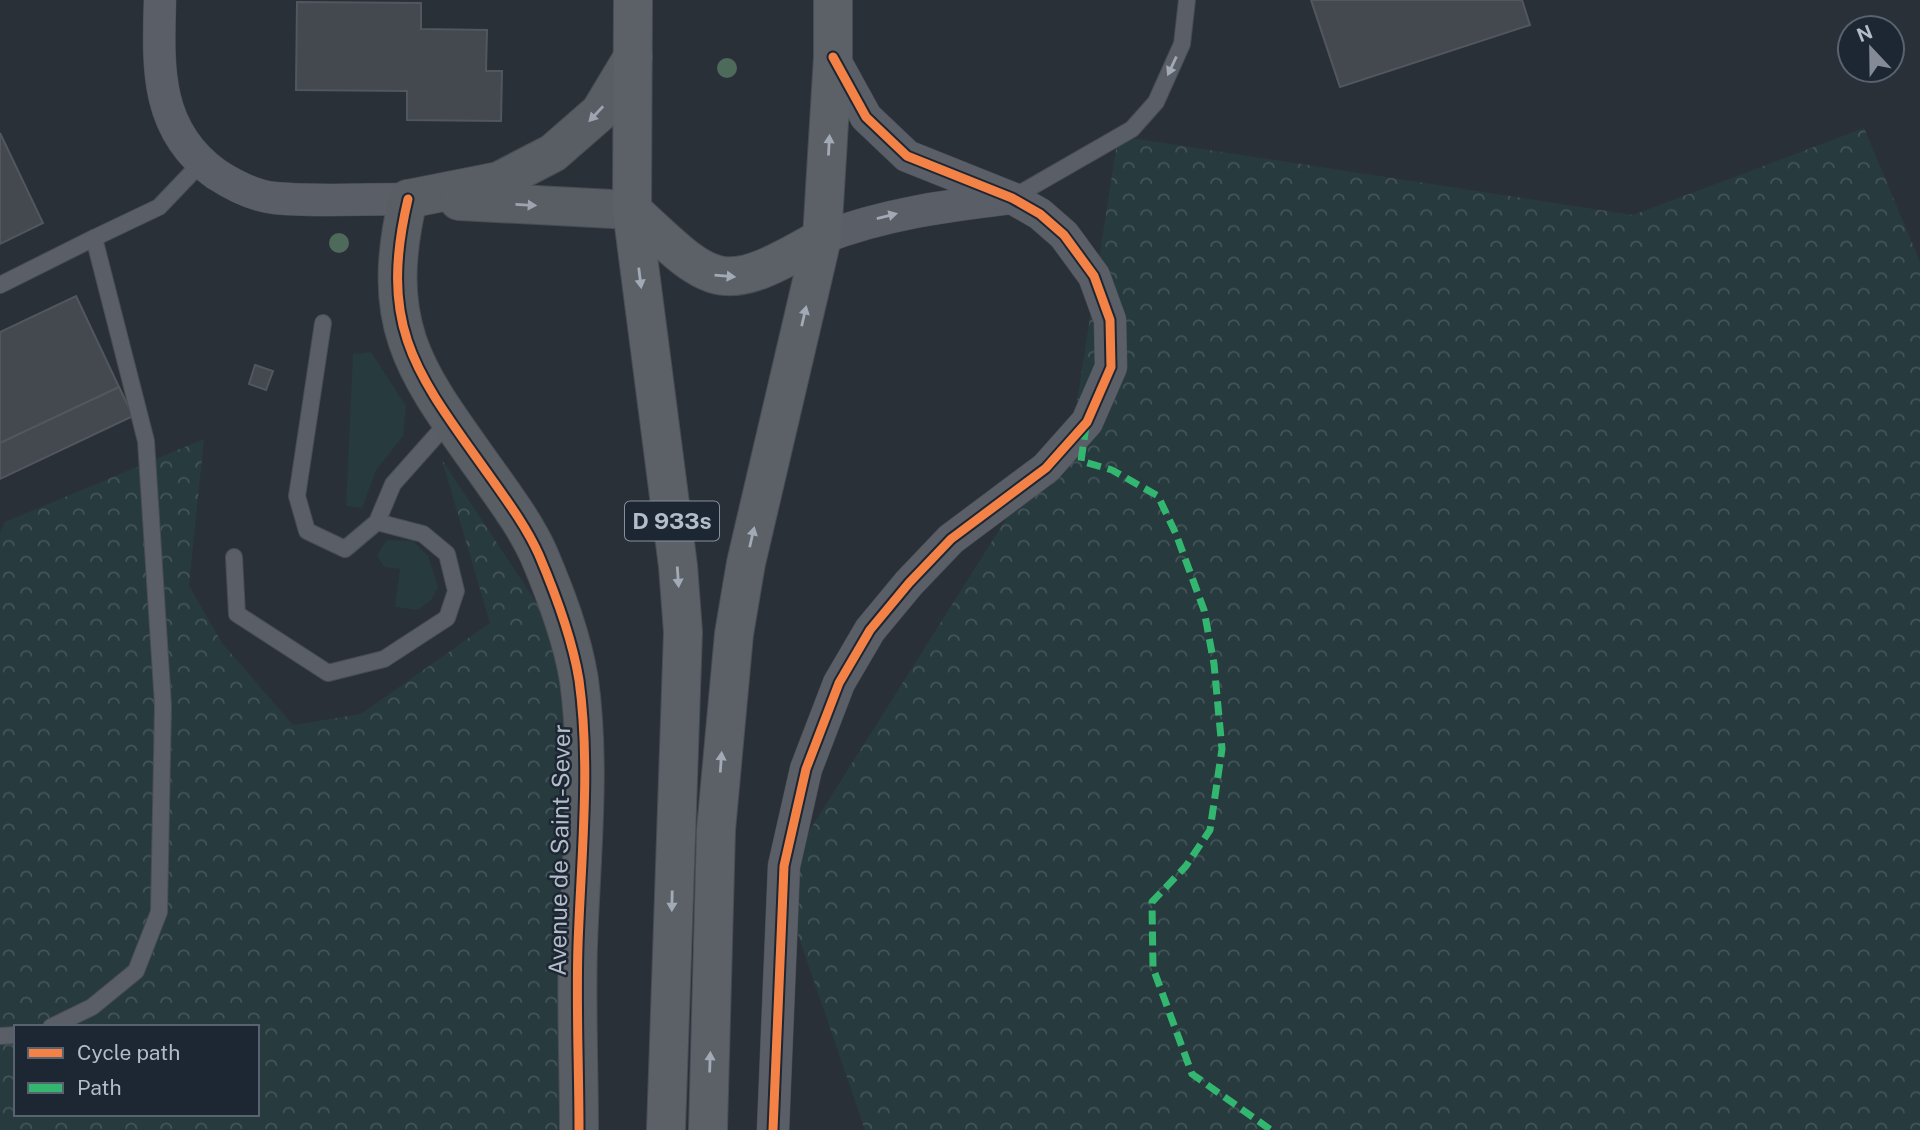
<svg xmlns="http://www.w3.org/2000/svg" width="1920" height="1130" font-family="'Public Sans',sans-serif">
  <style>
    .grass { fill: #273a3e }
    .forest { fill: url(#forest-crowns); fill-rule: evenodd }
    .building { fill: #444950; stroke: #52575f; stroke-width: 2 }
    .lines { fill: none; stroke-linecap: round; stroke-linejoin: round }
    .lane-casing { stroke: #484c53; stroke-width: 18 }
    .street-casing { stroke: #484c53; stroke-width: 33 }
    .secondary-casing { stroke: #484c53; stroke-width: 40 }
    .primary-casing { stroke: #484c55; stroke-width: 40 }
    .lane { stroke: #5a5e66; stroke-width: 16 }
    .street { stroke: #5a5e66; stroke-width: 32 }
    .secondary { stroke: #595d64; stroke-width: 38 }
    .primary { stroke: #5c6168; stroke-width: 38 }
    .quiet { stroke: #33b770; stroke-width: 7; stroke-dasharray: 14 7; stroke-linecap: butt }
    .cycleway-casing { stroke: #1d2633; stroke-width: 13 }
    .cycleway { stroke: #f48246; stroke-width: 9 }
    .tree { fill: #4e6a5a }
    .oneway { fill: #a2a9b5 }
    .oneway2 { fill: #9da4b0 }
    .oneway3 { fill: #a2aab6 }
    .labels { text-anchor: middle; stroke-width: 5; stroke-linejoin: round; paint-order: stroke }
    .shield { fill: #1d2633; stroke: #878f9c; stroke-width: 2 }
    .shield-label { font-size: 23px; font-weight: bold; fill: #b4bcc9 }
    .street-label { font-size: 24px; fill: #b4bcc9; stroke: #1d2633 }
  </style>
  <defs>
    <pattern id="forest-crowns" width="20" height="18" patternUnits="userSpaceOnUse" patternTransform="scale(1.75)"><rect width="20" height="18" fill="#273a3e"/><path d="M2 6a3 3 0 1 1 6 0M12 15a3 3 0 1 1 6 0" fill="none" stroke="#445559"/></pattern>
  </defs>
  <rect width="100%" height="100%" fill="#2a3038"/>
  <g class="grass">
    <polygon points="371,352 406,406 403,436 376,470 362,508 346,506 353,354"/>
    <polygon points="387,540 413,541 428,556 438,587 431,600 418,610 395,607 400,569 384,567 377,555"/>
  </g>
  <g class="forest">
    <polygon points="1864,128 1920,262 1920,1130 865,1130 779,879 1076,408 1118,136 1633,215"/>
    <path d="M204 439 189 586 222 643 293 725 361 714 490 623 442 460 577 664 588 1130H0V533L5 522ZM16 1027H257V1114H16Z"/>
  </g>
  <g class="building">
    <polygon points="1311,0 1522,0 1530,25 1340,87"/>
    <polygon points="297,2 421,3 421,29 487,30 486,71 502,71 501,121 407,120 407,91 296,90"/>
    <polygon points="0,133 43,223 0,244"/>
    <polygon points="76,296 119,387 0,443 0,332"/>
    <polygon points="255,365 273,371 266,390 249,384"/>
    <polygon points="119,387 133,416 0,479 0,443"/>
  </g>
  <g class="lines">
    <g class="lane-casing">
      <g id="lane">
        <polyline points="1012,198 1132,129 1156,102 1182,44 1187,0"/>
        <polyline points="0,285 94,238"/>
        <polyline points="323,323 297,496 307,531 345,549 377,522 393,484 450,420"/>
        <polyline points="234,557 237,614 328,673 384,659 447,618 456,591 447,554 423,534 377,522"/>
        <polyline points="51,1027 92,1007 136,971 159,912 163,705 146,441 94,238 159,207 201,163"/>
        <polyline points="0,1036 16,1035"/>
      </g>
    </g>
    <g class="street-casing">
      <g id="street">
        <path d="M160 0C158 68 155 130 216 174 233 185 254 196 275 198 318 202 364 199 408 199"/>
        <path d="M822 238C884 214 945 206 1010 198"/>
        <polyline points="773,1130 784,866 806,769 839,683 870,630 909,583 951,539 1046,468 1087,422 1111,367 1110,320 1094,276 1064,235 1040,214 1012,198 907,156 866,117 833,57"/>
      </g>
    </g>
    <g class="secondary-casing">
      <g id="secondary">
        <path d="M408 199C377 331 418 375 491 478 508 502 527 528 539 555 556 595 572 637 579 680 591 767 581 857 578 945 576 1006 579 1068 579 1130"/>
        <polyline points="408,199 499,181 553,153 600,112 633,57"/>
        <polyline points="459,201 632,210"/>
      </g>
    </g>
    <g class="primary-casing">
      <g id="primary">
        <polyline points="633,0 632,210 678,566 683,632 666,1130"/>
        <path d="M632 210C715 288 720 297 822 238"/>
        <polyline points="708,1130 716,830 734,634 746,563 822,238 833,57 833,0"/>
      </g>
    </g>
    <use href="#lane" class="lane"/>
    <use href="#street" class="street"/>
    <use href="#secondary" class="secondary"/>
    <use href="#primary" class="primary"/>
    <polyline class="quiet" points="1086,426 1081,461 1112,470 1158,496 1176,534 1204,610 1214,664 1222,749 1210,830 1186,866 1152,902 1153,968 1192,1074 1271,1130"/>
    <g class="cycleway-casing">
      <g id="cycleway">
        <path d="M408 199C377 331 418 375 491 478 508 502 527 528 539 555 556 595 572 637 579 680 591 767 581 857 578 945 576 1006 579 1068 579 1130"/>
        <polyline points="773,1130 784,866 806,769 839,683 870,630 909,583 951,539 1046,468 1087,422 1111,367 1110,320 1094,276 1064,235 1040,214 1012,198 907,156 866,117 833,57"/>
      </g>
    </g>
    <use href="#cycleway" class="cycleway"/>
  </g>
  <g class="tree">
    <circle cx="727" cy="68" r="10"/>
    <circle cx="339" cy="243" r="10"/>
  </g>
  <defs><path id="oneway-solid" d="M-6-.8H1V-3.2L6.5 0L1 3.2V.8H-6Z" transform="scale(1.75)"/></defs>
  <g class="oneway">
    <use href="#oneway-solid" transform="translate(1172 66) rotate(115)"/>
    <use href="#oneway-solid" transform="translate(887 216) rotate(-14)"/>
  </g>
  <g class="oneway2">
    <use href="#oneway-solid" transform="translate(596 114) rotate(133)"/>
    <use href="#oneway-solid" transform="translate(526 205) rotate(3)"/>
  </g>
  <g class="oneway3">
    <use href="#oneway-solid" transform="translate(829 145) rotate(-87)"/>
    <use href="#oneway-solid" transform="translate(725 276) rotate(5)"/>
    <use href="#oneway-solid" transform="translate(640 278) rotate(83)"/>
    <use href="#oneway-solid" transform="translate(804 316) rotate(-77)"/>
    <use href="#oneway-solid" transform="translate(752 537) rotate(-77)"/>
    <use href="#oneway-solid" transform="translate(678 577) rotate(86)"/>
    <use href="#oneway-solid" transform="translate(721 762) rotate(-86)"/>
    <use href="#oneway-solid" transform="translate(672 901) rotate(91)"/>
    <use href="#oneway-solid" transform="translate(710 1062) rotate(-88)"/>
  </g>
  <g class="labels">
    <rect class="shield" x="625" y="501.5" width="94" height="39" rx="5"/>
    <g class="shield-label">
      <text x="672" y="529">D 933s</text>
    </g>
    <g class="street-label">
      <text transform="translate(560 850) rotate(-89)" y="8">Avenue de Saint-Sever</text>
    </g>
  </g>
  <rect x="14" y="1025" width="245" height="91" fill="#1d2633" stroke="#59626f" stroke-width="2"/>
  <rect x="28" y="1048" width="35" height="10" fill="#f48246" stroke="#59626f" stroke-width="2"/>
  <text x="77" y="1060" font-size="21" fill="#b4bcc9">Cycle path</text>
  <rect x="28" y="1083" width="35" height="10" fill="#33b770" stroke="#59626f" stroke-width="2"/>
  <text x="77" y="1095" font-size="21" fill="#b4bcc9">Path</text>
  <g transform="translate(1871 49) rotate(338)"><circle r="33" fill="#1d2633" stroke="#59626f" stroke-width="2"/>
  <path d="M0-5L12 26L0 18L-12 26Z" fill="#848b96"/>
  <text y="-10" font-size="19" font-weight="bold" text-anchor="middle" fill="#b4bcc9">N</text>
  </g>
</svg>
